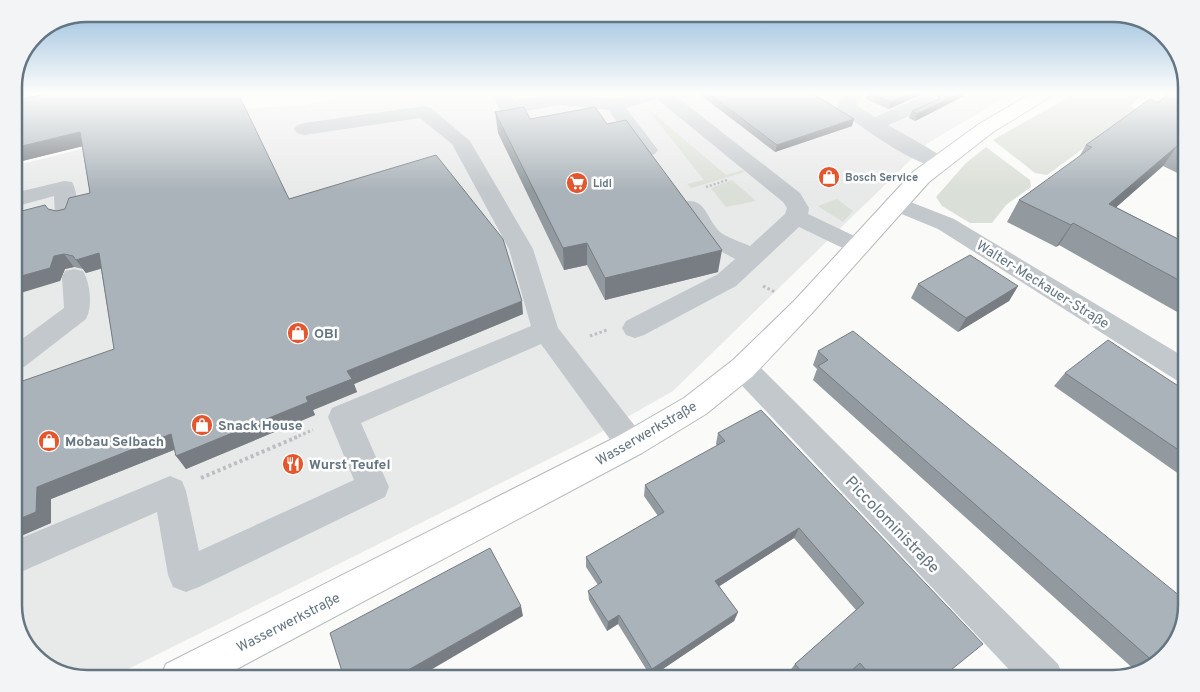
<svg xmlns="http://www.w3.org/2000/svg" width="1200" height="692" font-family="Overpass,sans-serif">
  <style>
    .built { fill: #e8e9e9 }
    .green { fill: #dadfd7 }
    .lines { fill: none; stroke-linecap: round; stroke-linejoin: round }
    .major-casing { stroke: #b5babe; stroke-width: 2 }
    .path-far2 { stroke: #bbbfc2; stroke-width: 2.5; stroke-dasharray: 2 2; stroke-linecap: butt }
    .path-far1 { stroke: #bbbfc2; stroke-width: 3; stroke-dasharray: 2.5 2.5; stroke-linecap: butt }
    .path { stroke: #bbbfc2; stroke-width: 4; stroke-dasharray: 3 3; stroke-linecap: butt }
    .minor { fill: #c3c8cc; fill-rule: evenodd }
    .major { fill: #fff; fill-rule: evenodd }
    .wall { fill: #929a9f }
    .shaded-wall { fill: #777d82 }
    .building { fill: #aab3b9; stroke: #777d82 }
    .labels { text-anchor: middle; stroke-width: 5; stroke-linejoin: round; paint-order: stroke }
    .far-poi-label { font-size: 11px; font-weight: bold; fill: #657683; stroke: #fff; text-anchor: start }
    .street-label { font-size: 14px; fill: #657683; stroke: #fff }
    .poi-label { font-size: 14px; font-weight: bold; fill: #657683; stroke: #fff; text-anchor: start }
    .near-street-label { font-size: 16px; fill: #657683; stroke: #fff }
    .rim { fill: none; stroke: #657683; stroke-width: 2.5 }
  </style>
  <rect width="100%" height="100%" fill="#fafaf8"/>
  <polygon class="built" points="357,93 801,93 822,106 829,93 1012,93 928,143 673,391 587,440 110,678 87,678 51,669 26,645 14,609 14,166 239,109 307,105"/>
  <g class="green">
    <polygon points="1076,93 1128,93 1141,97 1131,105 1136,110 1047,175 1035,173 993,140"/>
    <polygon points="647,108 726,175 742,170 745,172 691,188 687,184 704,180"/>
    <polygon points="986,147 1030,180 1031,187 1006,205 992,223 970,223 942,206 936,197 965,164"/>
    <polygon points="732,180 756,201 726,207 711,188"/>
    <polygon points="837,199 853,211 843,222 818,206"/>
  </g>
  <g class="lines">
    <g class="major-casing">
      <polygon id="major" points="1032,93 1053,93 1050,97 993,132 929,182 812,313 753,376 706,414 642,453 220,678 160,678 166,664 620,435 684,398 733,360 794,301 913,172 979,124"/>
    </g>
    <polyline class="path-far2" points="706,187 727,180"/>
    <g class="path-far1">
      <polyline points="763,286 775,292"/>
      <polyline points="590,336 607,330"/>
      <polyline points="294,438 313,430"/>
    </g>
    <polyline class="path" points="201,478 297,437"/>
    <g class="minor">
      <path d="M491 93H509L514 101 560 93 613 99 637 93H672L800 193 809 208 808 214 865 241 869 246 865 251 857 254 849 251 799 227 736 286 644 335 635 338 626 335 622 328 626 321 718 274 735 259 704 242 679 207 682 202C706 196 706 219 720 232 728 238 741 242 750 246L785 214 787 208 783 202 657 99 626 108 658 150 655 154 648 156 641 154 608 110 560 105 508 114 501 112Z"/>
      <path d="M844 93H862L856 105 875 117 921 97H935L937 101 935 105 888 125C898 131 946 157 949 162L946 166C921 173 862 126 839 111L837 107Z"/>
      <polygon points="424,106 431,108 470,141 533,249 558,328 642,435 647,444 642,453 631,457 620,453 541,344 361,423 389,487 385,497 199,587 186,592 173,587 168,575 157,512 14,575 14,541 170,476 182,481 186,491 199,551 354,480 328,417 332,408 531,326 509,249 452,144 420,118 304,135 297,133 294,129 297,125 304,123"/>
      <path d="M64 181 72 182C77 191 80 212 74 220L66 222 58 220 55 215 54 196 14 207V193Z"/>
      <polygon points="895,196 954,219 1186,358 1186,383 1176,380 938,229 887,208 884,203 887,198"/>
      <path d="M74 269 83 271C90 282 93 307 86 319L24 367 14 371V345L64 308 62 277 65 271Z"/>
      <polygon points="743,357 753,360 1058,664 1064,678 1017,678 733,376 729,368 733,360"/>
    </g>
    <use href="#major" class="major"/>
  </g>
  <g class="wall">
    <polygon points="698,93 812,93 852,126 775,152"/>
    <polygon points="868,93 965,93 964,96 915,121 909,118 912,111 938,99 937,96 920,95 889,109 866,99"/>
    <polygon points="1186,93 1186,177 1163,166 1116,207 1186,243 1186,317 1059,245 1056,247 1007,222 1019,200 1079,157 1086,145 1158,102"/>
    <polygon points="14,100 289,199 523,314 354,384 357,392 313,410 315,415 186,469 174,450 51,499 51,523 14,539 114,349 101,269 86,273 83,269 74,267 65,269 60,281 48,209 56,211 65,209 90,193 82,146 14,163"/>
    <polygon points="495,112 530,119 607,124 718,272 605,300 587,265 564,270 498,133"/>
    <polygon points="918,284 1018,286 1009,301 958,332 911,298"/>
    <polygon points="818,351 1177,641 1150,668 1137,672 813,380 817,369 813,365"/>
    <polygon points="1065,373 1186,391 1186,479 1054,386"/>
    <polygon points="718,433 941,678 859,678 852,671 845,678 795,678 789,672 795,664 856,610 794,538 719,586 738,612 734,621 651,677 618,624 607,631 589,600 588,591 598,585 586,567 586,557 658,516 644,496 645,485 717,446 716,444"/>
  </g>
  <g class="shaded-wall">
    <polygon points="913,93 921,93 920,95 889,109 891,102"/>
    <polygon points="960,93 965,93 964,96 915,121 917,114"/>
    <polygon points="854,119 852,126 775,152 777,145"/>
    <polygon points="80,132 88,145 14,163 14,148"/>
    <polygon points="1178,145 1163,166 1095,226 1109,204"/>
    <polygon points="1073,223 1059,245 1056,247 1071,225"/>
    <polygon points="587,243 587,265 564,270 563,248"/>
    <polygon points="722,250 718,272 605,300 605,278"/>
    <polygon points="99,253 108,266 86,273 76,260"/>
    <polygon points="64,254 74,267 65,269 60,281 14,295 14,278 54,256"/>
    <polygon points="1018,286 1009,301 958,332 966,318"/>
    <polygon points="522,301 523,314 354,384 357,392 313,410 315,415 186,469 176,456 347,371"/>
    <polygon points="171,434 181,447 51,499 51,523 14,539 14,521 37,487"/>
    <polygon points="799,528 794,538 712,591 715,581"/>
    <polygon points="521,606 523,616 417,678 394,678"/>
    <polygon points="738,612 734,621 651,677 652,669"/>
    <polygon points="619,615 618,624 607,631 608,622"/>
  </g>
  <g class="building">
    <polygon points="52,93 238,93 289,199 436,155 503,239 522,301 347,371 352,379 306,397 308,402 176,456 171,434 37,487 36,512 14,521 14,384 114,349 99,253 76,260 73,256 64,254 54,256 50,268 14,278 14,213 45,205 48,209 56,211 65,209 69,198 90,193 80,132 14,148 14,100"/>
    <polygon points="708,93 812,93 854,119 777,145"/>
    <polygon points="870,93 913,93 891,102"/>
    <polygon points="941,93 960,93 917,114 912,111 939,99"/>
    <polygon points="1170,93 1186,93 1186,149 1178,145 1109,204 1186,243 1186,284 1073,223 1071,225 1019,200 1092,147 1086,145 1150,99 1158,102"/>
    <polygon points="524,107 530,119 595,107 607,124 626,120 722,250 605,278 587,243 563,248 495,112"/>
    <polygon points="970,255 1018,286 966,318 918,284"/>
    <polygon points="853,331 1186,601 1186,605 1177,641 1155,663 818,366 828,360 818,351"/>
    <polygon points="1108,340 1186,391 1186,455 1065,373"/>
    <polygon points="761,410 983,644 941,678 873,678 860,663 843,678 807,678 795,664 864,603 799,528 715,581 738,612 652,669 619,615 608,622 588,591 602,582 586,557 664,512 645,485 725,441 718,433"/>
    <polygon points="490,548 521,606 394,678 344,678 330,633"/>
  </g>
  <linearGradient id="sky" x2="0" y2="1"><stop stop-color="#96bcdc"/><stop offset="0.49" stop-color="#fdfdfc"/><stop offset="1" stop-color="#fdfdfc" stop-opacity="0"/></linearGradient>
  <rect width="1200" height="190" fill="url(#sky)"/>
  <defs>
    <g id="shop-disc" transform="scale(1.125)"><circle r="9.5" fill="#e4572e" stroke="#fff"/><path d="M-5-2.5h2.3a2.7 3.5 0 0 1 5.4 0H5L5.5 6h-11ZM-1.5-2.5h3a1.5 2.3 0 0 0-3 0Z" fill="#fff"/></g>
    <g id="supermarket-disc" transform="scale(1.125)"><circle r="9.5" fill="#e4572e" stroke="#fff"/><path d="M-6-5.5h2.5l.6 2H6L4.5 2H-2.5L-4.4-4H-6ZM-1.5 3.2a1.3 1.3 0 1 0 .1 0ZM3 3.2a1.3 1.3 0 1 0 .1 0Z" fill="#fff"/></g>
    <g id="restaurant-disc" transform="scale(1.125)"><circle r="9.5" fill="#e4572e" stroke="#fff"/><path d="M-5-6h1v4h1v-4h1v4h1v-4h1v5L-1.5 .5V6h-2V.5L-5-1ZM5-6V6H3V1.5H1.5Q1.5-4 5-6Z" fill="#fff"/></g>
  </defs>
  <g fill-rule="evenodd">
    <use href="#shop-disc" x="829" y="177"/>
    <use href="#supermarket-disc" x="577" y="183"/>
    <use href="#shop-disc" x="298" y="333"/>
    <use href="#shop-disc" x="202" y="425"/>
    <use href="#shop-disc" x="49" y="441"/>
    <use href="#restaurant-disc" x="293" y="464"/>
  </g>
  <g class="labels">
    <g class="far-poi-label">
      <text x="845" y="181">Bosch Service</text>
      <text x="593" y="187">Lidl</text>
    </g>
    <g class="street-label">
      <text transform="translate(1043 284) rotate(32)" y="5">Walter-Meckauer-Straße</text>
      <text transform="translate(646 433) rotate(-30)" y="5">Wasserwerkstraße</text>
      <text transform="translate(288 622) rotate(-27)" y="5">Wasserwerkstraße</text>
    </g>
    <g class="poi-label">
      <text x="314" y="338">OBI</text>
      <text x="218" y="430">Snack House</text>
      <text x="65" y="446">Mobau Selbach</text>
      <text x="309" y="469">Wurst Teufel</text>
    </g>
    <g class="near-street-label">
      <text transform="translate(893 524) rotate(46)" y="6">Piccoloministraße</text>
    </g>
  </g>
  <path d="M0 0H1200V692H0ZM87 22H1113A65 65 0 0 1 1178 87V605A65 65 0 0 1 1113 670H87A65 65 0 0 1 22 605V87A65 65 0 0 1 87 22Z" fill="#f3f4f5" fill-rule="evenodd"/>
  <path class="rim" d="M87 22H1113A65 65 0 0 1 1178 87V605A65 65 0 0 1 1113 670H87A65 65 0 0 1 22 605V87A65 65 0 0 1 87 22Z"/>
</svg>
